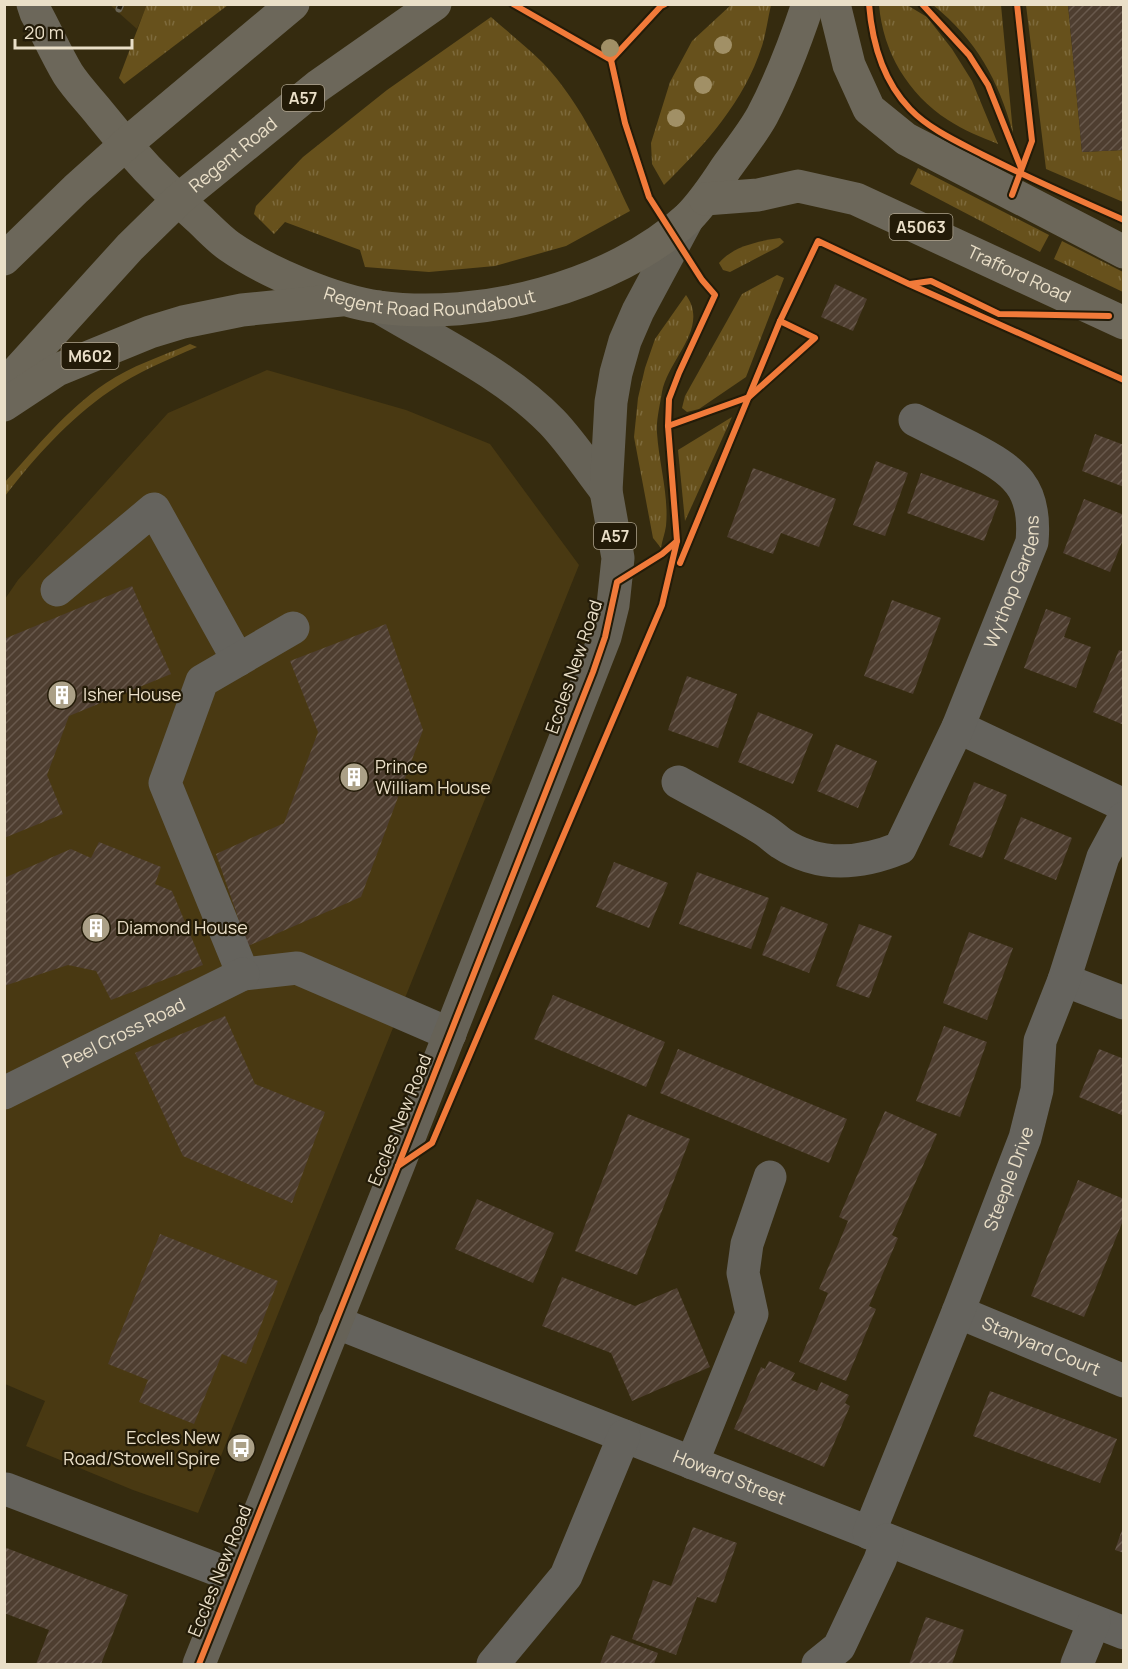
<svg xmlns="http://www.w3.org/2000/svg" width="1128" height="1669" font-family="Manrope,sans-serif">
  <style>
    .built { fill: #493912 }
    .grass { fill: url(#grass-tufts) }
    .building { fill: url(#building-hatch) }
    .lines { fill: none; stroke-linecap: round; stroke-linejoin: round }
    .minor { stroke: #65635d; stroke-width: 33 }
    .major { stroke: #666257; stroke-width: 33 }
    .highway { stroke: #6c675a; stroke-width: 33 }
    .rail-casing { stroke: #6a6557; stroke-width: 7 }
    .rail { stroke: #231b08; stroke-width: 4.5; stroke-dasharray: 14; stroke-linecap: butt }
    .cycleway-casing { stroke: #231b08; stroke-width: 10 }
    .cycleway { stroke: #f17a3a; stroke-width: 6 }
    .tree { fill: #a19066 }
    .labels { text-anchor: middle; stroke-width: 4.5; stroke-linejoin: round; paint-order: stroke }
    .shield { fill: #231b08; stroke: #aea48e; stroke-width: 1.5 }
    .shield-label { font-size: 16px; font-weight: bold; fill: #eadfc8 }
    .street-label { font-size: 18px; fill: #eadfc8; stroke: #231b08 }
    .poi-label { font-size: 18px; fill: #eadfc8; stroke: #231b08; text-anchor: start }
  </style>
  <defs>
    <pattern id="grass-tufts" width="24" height="20" patternUnits="userSpaceOnUse" patternTransform="scale(1.5)"><rect width="24" height="20" fill="#67511c"/><path d="M3 7l-1-3M5 7V3M7 7l1-3M15 17l-1-3M17 17v-4M19 17l1-3" fill="none" stroke="#7d6a3c"/></pattern>
    <pattern id="building-hatch" width="6" height="6" patternUnits="userSpaceOnUse" patternTransform="scale(1.5)"><rect width="6" height="6" fill="#4e3e30"/><path d="M-1 1l2-2M0 6l6-6M5 7l2-2" fill="none" stroke="#68594c"/></pattern>
  </defs>
  <rect width="100%" height="100%" fill="#352b0f"/>
  <g class="built">
    <polygon points="110,5 147,5 137,29"/>
    <polygon points="267,370 406,410 490,444 579,565 198,1513 133,1490 26,1446 45,1401 5,1384 5,599 18,580 168,413"/>
  </g>
  <g class="grass">
    <polygon points="147,4 228,5 124,84 119,78"/>
    <path d="M732 4 771 5C768 18 766 33 762 46 744 102 705 145 664 185L652 164 651 143 670 82 692 41Z"/>
    <path d="M879 5H907L927 17 952 49 972 81 998 144C981 137 963 130 948 120 908 94 883 52 879 5Z"/>
    <path d="M933 5H1001L1013 133C998 79 977 41 933 5Z"/>
    <polygon points="1026,5 1068,5 1082,152 1123,150 1123,202 1046,169"/>
    <path d="M491 17C508 32 527 47 543 63 583 105 606 160 630 211L566 246 495 266 429 272 365 267 360 250 285 222 274 234 254 214 256 206 303 157 387 90Z"/>
    <polygon points="918,168 1049,235 1040,252 910,184"/>
    <path d="M780 238 784 242 778 247 730 272 723 270 719 263C733 246 759 241 780 238Z"/>
    <polygon points="1062,241 1123,272 1123,292 1054,259"/>
    <polygon points="777,275 784,278 746,377 699,409 687,412 682,408 685,396 742,294"/>
    <path d="M686 295C710 328 668 359 662 392 660 405 656 420 657 433 659 464 669 495 666 526 665 533 662 541 661 548L653 538 634 437 638 398 645 368 655 339Z"/>
    <path d="M190 344 197 347C167 360 137 372 110 391 69 419 35 457 5 496V482C36 448 67 409 106 383 131 366 162 356 190 344Z"/>
    <polygon points="732,417 685,521 678,450"/>
  </g>
  <g class="building">
    <polygon points="1068,4 1124,4 1124,150 1082,152"/>
    <polygon points="835,284 867,299 853,331 821,317"/>
    <polygon points="1095,434 1124,445 1124,487 1082,471"/>
    <polygon points="876,461 908,473 885,536 853,525"/>
    <polygon points="753,468 836,499 819,547 781,533 773,554 727,537"/>
    <polygon points="921,473 999,501 984,541 907,513"/>
    <polygon points="1084,499 1124,515 1124,537 1110,572 1063,553"/>
    <polygon points="132,586 171,674 69,716 47,775 63,814 4,838 4,639"/>
    <polygon points="892,600 941,618 913,694 864,676"/>
    <polygon points="1046,609 1071,618 1064,637 1091,647 1076,688 1024,668"/>
    <polygon points="386,624 423,730 361,897 248,946 216,854 284,823 318,732 290,661"/>
    <polygon points="1119,650 1124,652 1124,725 1093,712"/>
    <polygon points="687,676 737,694 718,748 668,730"/>
    <polygon points="758,712 813,734 793,784 738,762"/>
    <polygon points="836,744 877,761 858,808 817,791"/>
    <polygon points="974,782 1007,795 982,858 949,845"/>
    <polygon points="1021,817 1072,838 1056,880 1004,859"/>
    <polygon points="99,842 161,867 155,884 172,891 203,965 111,1000 96,971 68,965 4,986 4,878 71,849 91,858"/>
    <polygon points="614,862 668,883 649,928 596,907"/>
    <polygon points="697,872 769,898 751,949 679,924"/>
    <polygon points="781,906 828,924 809,973 762,955"/>
    <polygon points="859,924 892,936 869,998 836,986"/>
    <polygon points="969,932 1013,948 987,1020 943,1003"/>
    <polygon points="553,995 665,1042 646,1087 534,1039"/>
    <polygon points="225,1016 255,1084 325,1112 292,1203 183,1156 135,1053"/>
    <polygon points="944,1026 987,1042 960,1117 916,1101"/>
    <polygon points="678,1049 847,1119 829,1163 660,1093"/>
    <polygon points="1099,1049 1124,1059 1124,1116 1079,1097"/>
    <polygon points="885,1111 937,1134 892,1235 898,1238 869,1306 876,1309 846,1381 799,1362 828,1293 819,1289 848,1221 839,1217"/>
    <polygon points="628,1114 690,1139 637,1275 575,1251"/>
    <polygon points="1078,1180 1124,1199 1124,1218 1084,1317 1031,1296"/>
    <polygon points="477,1199 554,1233 533,1283 455,1249"/>
    <polygon points="160,1234 278,1281 246,1364 222,1354 194,1424 139,1402 148,1380 108,1364"/>
    <polygon points="562,1277 635,1306 677,1288 710,1367 632,1401 611,1353 542,1326"/>
    <polygon points="769,1361 795,1373 791,1380 817,1391 821,1382 849,1395 845,1403 850,1406 824,1467 734,1429 761,1367 765,1369"/>
    <polygon points="990,1391 1117,1439 1100,1483 973,1436"/>
    <polygon points="693,1527 737,1543 716,1603 697,1597 676,1655 632,1639 653,1580 671,1586"/>
    <polygon points="1123,1527 1124,1527 1124,1553 1115,1550"/>
    <polygon points="4,1547 128,1595 101,1664 36,1664 49,1630 4,1613"/>
    <polygon points="926,1617 964,1630 952,1664 909,1664"/>
    <polygon points="611,1635 658,1653 654,1664 600,1664"/>
  </g>
  <g class="lines">
    <g class="minor">
      <polyline points="57,590 154,509 238,660"/>
      <polyline points="293,628 202,681 165,783 243,974 297,968 450,1034"/>
      <polyline points="958,727 1124,805"/>
      <path id="s1" d="M678 782C705 797 733 811 759 827 767 831 774 838 781 843 819 868 861 864 900 848L958 727 1032 542C1037 487 1015 471 969 447 951 438 933 429 915 420"/>
      <polyline points="1064,980 1124,1003"/>
      <path id="s2" d="M4 1093 243 974"/>
      <path id="s3" d="M958 1312 1124 1381"/>
      <path id="s4" d="M335 1322 1124 1633"/>
      <polyline points="692,1463 752,1314 743,1273 747,1244 770,1177"/>
      <polyline points="6,1489 234,1576"/>
      <path id="s5" d="M869 1533 958 1312 1025 1138 1037 1090 1040 1041 1064 980 1103 857 1124 818"/>
      <polyline points="493,1664 566,1576 624,1436"/>
      <polyline points="818,1664 839,1647 880,1560 887,1540"/>
      <polyline points="1077,1664 1094,1622"/>
    </g>
    <g class="major">
      <path d="M379 307C437 342 504 373 552 422 572 443 588 468 606 491"/>
      <polyline points="199,1664 398,1166 605,637 613,605 618,558 606,491 611,402 616,373 625,341 638,311 688,218"/>
    </g>
    <g class="highway">
      <path id="s6" d="M33 4 36 13C47 33 56 54 68 74 77 88 90 101 101 115 130 152 162 186 198 218 208 227 218 238 229 246 266 272 335 301 379 307 479 321 613 287 688 218 703 203 715 185 726 168 738 151 752 134 762 116 781 80 795 43 808 4"/>
      <polyline points="834,4 849,65 869,109 906,139 1124,252"/>
      <path id="s7" d="M705 199 758 195 798 186 856 199 1124 323"/>
      <polyline points="4,259 76,189 125,145 293,4"/>
      <path id="s8" d="M4 386 130 247 178 200 318 86 435 4"/>
      <polyline points="4,405 57,370 150,332 183,322 242,310 341,300"/>
    </g>
    <g class="rail-casing">
      <polyline id="rail" points="119,9 121,4"/>
    </g>
    <use href="#rail" class="rail"/>
    <g class="cycleway-casing">
      <g id="cycleway">
        <path d="M869 4C872 42 883 81 910 109 929 129 958 142 983 155 1029 178 1076 199 1124 220"/>
        <polyline points="922,4 969,55 988,85 1021,168"/>
        <polyline points="611,60 661,6 665,4"/>
        <polyline points="1012,195 1032,141 1017,4"/>
        <polyline points="910,284 931,281 999,314 1109,316"/>
        <polyline points="668,426 749,397 815,338 780,321 818,241 909,284 1124,380"/>
        <polyline points="680,563 780,321"/>
        <polyline points="398,1166 432,1143 662,605 677,541 668,426 669,399 679,373 715,295 702,280 649,197 625,123 611,60 513,4"/>
        <polyline points="199,1664 398,1166 593,672 605,637 617,582 662,554 677,541"/>
      </g>
    </g>
    <use href="#cycleway" class="cycleway"/>
  </g>
  <g class="tree">
    <circle cx="723" cy="45" r="9"/>
    <circle cx="610" cy="48" r="9"/>
    <circle cx="703" cy="85" r="9"/>
    <circle cx="676" cy="118" r="9"/>
  </g>
  <defs>
    <g id="building-disc" transform="scale(1.5)"><circle r="9.5" fill="#aba087" stroke="#231b08"/><path d="M-4-6H4V6H1V3H-1V6H-4ZM-2.5-4.3h1.7v1.8h-1.7ZM.8-4.3h1.7v1.8H.8ZM-2.5-1h1.7V.8h-1.7ZM.8-1h1.7V.8H.8Z" fill="#fff"/></g>
    <g id="bus-disc" transform="scale(1.5)"><circle r="9.5" fill="#aba087" stroke="#231b08"/><path d="M-5-6H5V4H4V6H2V4H-2V6H-4V4H-5ZM-3.5-4V0h7V-4ZM-3.5 1.2v1.5H-2V1.2ZM2 1.2v1.5H3.5V1.2Z" fill="#fff"/></g>
  </defs>
  <g fill-rule="evenodd">
    <use href="#building-disc" x="62" y="695"/>
    <use href="#building-disc" x="354" y="777"/>
    <use href="#building-disc" x="96" y="928"/>
    <use href="#bus-disc" x="241" y="1448"/>
  </g>
  <g class="labels">
    <g class="shield">
      <rect x="282" y="85" width="42" height="26" rx="4.5"/>
      <rect x="889.5" y="214" width="63" height="26" rx="4.5"/>
      <rect x="61.5" y="343" width="57" height="26" rx="4.5"/>
      <rect x="594" y="523" width="42" height="26" rx="4.5"/>
    </g>
    <g class="shield-label">
      <text x="303" y="104">A57</text>
      <text x="921" y="233">A5063</text>
      <text x="90" y="362">M602</text>
      <text x="615" y="542">A57</text>
    </g>
    <g class="street-label">
      <text dy="6" stroke="none"><textPath href="#s8" startOffset="326">Regent Road</textPath></text>
      <text dy="6" stroke="none"><textPath href="#s7" startOffset="333">Trafford Road</textPath></text>
      <text dy="6" stroke="none"><textPath href="#s6" startOffset="528">Regent Road Roundabout</textPath></text>
      <text dy="6" stroke="none"><textPath href="#s1" startOffset="534">Wythop Gardens</textPath></text>
      <text transform="translate(574 667) rotate(-71)" y="6">Eccles New Road</text>
      <text dy="6" stroke="none"><textPath href="#s2" startOffset="134">Peel Cross Road</textPath></text>
      <text transform="translate(400 1120) rotate(-68)" y="6">Eccles New Road</text>
      <text dy="6" stroke="none"><textPath href="#s5" startOffset="381">Steeple Drive</textPath></text>
      <text dy="6" stroke="none"><textPath href="#s3" startOffset="90">Stanyard Court</textPath></text>
      <text dy="6" stroke="none"><textPath href="#s4" startOffset="424">Howard Street</textPath></text>
      <text transform="translate(220 1571) rotate(-68)" y="6">Eccles New Road</text>
    </g>
    <g class="poi-label">
      <text x="83" y="701">Isher House</text>
      <text x="375" y="773">Prince<tspan x="375" dy="21">William House</tspan></text>
      <text x="117" y="934">Diamond House</text>
      <text x="220" y="1444" text-anchor="end">Eccles New<tspan x="220" dy="21">Road/Stowell Spire</tspan></text>
    </g>
  </g>
  <rect width="1128" height="1669" fill="none" stroke="#eadfc8" stroke-width="12"/>
  <path d="M15 39v9h117v-9" fill="none" stroke="#eadfc8" stroke-width="3"/>
  <text x="24" y="39" font-size="18" fill="#eadfc8" stroke="#231b08" stroke-width="4.5" paint-order="stroke">20 m</text>
</svg>
